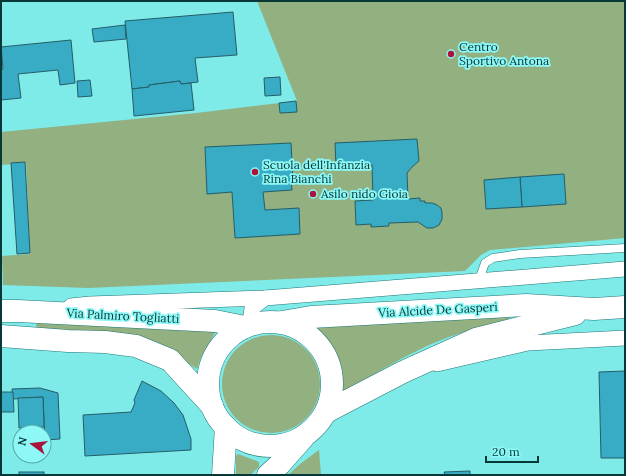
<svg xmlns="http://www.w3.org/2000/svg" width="626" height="476" font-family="Lora,serif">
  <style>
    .green { fill: #92b080 }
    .building { fill: #37acc4; stroke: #265d68 }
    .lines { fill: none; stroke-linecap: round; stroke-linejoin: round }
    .lane-casing { stroke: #1e7776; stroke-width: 9 }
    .street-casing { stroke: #1e7776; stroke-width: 16 }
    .secondary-casing { stroke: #1e7776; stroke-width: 23 }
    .lane { stroke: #fff; stroke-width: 8 }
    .street { stroke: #fff; stroke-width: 15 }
    .secondary { stroke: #fff; stroke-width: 22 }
    .poi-dot { fill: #a9133c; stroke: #8df8f6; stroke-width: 1.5 }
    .labels { text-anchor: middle; stroke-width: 3.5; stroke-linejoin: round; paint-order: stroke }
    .poi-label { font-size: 12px; fill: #053837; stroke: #8df8f6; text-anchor: start }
    .street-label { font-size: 12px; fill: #053837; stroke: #8df8f6 }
  </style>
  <rect width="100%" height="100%" fill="#7febe9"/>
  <g class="green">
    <polygon points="257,1 625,1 625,238 490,250 481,255 465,271 88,288 3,285 2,256 30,254 26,163 1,165 1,132 196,113 297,101"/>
    <path d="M510 315 509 320C482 327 453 334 427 346 397 360 368 377 341 395L340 370 331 347 316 328Z"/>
    <polygon points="39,322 216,331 201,357 197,369 180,358 36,328 36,325"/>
    <circle cx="271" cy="384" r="49"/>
    <polygon points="319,450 321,475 288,475 300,464"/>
    <polygon points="238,454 259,462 259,467 250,475 236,475 236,456"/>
  </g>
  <g class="building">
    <polygon points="233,12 237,55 195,58 198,82 181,84 180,81 149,85 149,87 132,89 125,21"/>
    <polygon points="125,25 126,39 94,42 92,29"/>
    <polygon points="71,40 75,83 60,85 58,70 18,74 21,98 1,100 1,69 3,69 1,47"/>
    <polygon points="280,77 281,95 265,96 264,78"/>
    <polygon points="90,80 92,96 78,97 77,81"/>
    <polygon points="180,81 181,84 191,83 194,110 134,116 132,89 149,87 149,85"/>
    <polygon points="296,101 297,112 280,113 279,103"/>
    <polygon points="417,139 419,161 412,167 407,173 408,199 420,198 420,201 425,201 425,203 432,203 437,205 441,208 442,213 442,219 439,225 433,228 427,228 418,222 389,223 389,226 371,227 371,224 356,225 355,201 373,200 372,165 336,167 335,143"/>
    <polygon points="291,143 293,180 291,180 292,190 263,192 265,210 299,208 300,234 235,238 232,192 207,194 205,147"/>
    <polygon points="25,162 30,253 17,254 11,163"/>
    <polygon points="564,174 566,204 522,207 520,177"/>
    <polygon points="520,177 522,207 486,209 484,180"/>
    <polygon points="625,371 625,458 601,458 599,372"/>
    <polygon points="142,381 161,391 174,403 183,415 191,439 191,450 85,456 83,415 131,412 135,403 134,400"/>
    <polygon points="40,388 58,393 60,439 45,440 43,397 13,399 12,389"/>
    <polygon points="1,392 13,392 14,412 1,412"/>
    <polygon points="43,397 44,427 19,428 18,398"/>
    <polygon points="470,471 470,475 445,475 444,472"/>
    <rect x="19" y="472" width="25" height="3"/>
  </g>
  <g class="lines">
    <g class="lane-casing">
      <polyline id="lane" points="479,280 485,263 493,258 520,254 625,248"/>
    </g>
    <g class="street-casing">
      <g id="street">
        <polyline points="71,306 90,304 265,298 625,269"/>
        <polyline points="250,324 252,308 265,298"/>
        <polyline points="437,364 528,343 625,338"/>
      </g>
    </g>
    <g class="secondary-casing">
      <g id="secondary">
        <polyline points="1,311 18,311 215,321 245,327"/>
        <polyline points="282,322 311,317 526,305 594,309 625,307"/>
        <circle cx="270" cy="384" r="62"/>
        <polyline points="1,336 68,341 105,342 136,346 170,360 212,406"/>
        <polyline points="326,412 403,372 476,339 575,314"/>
        <polyline points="223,475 226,427"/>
        <polyline points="268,475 280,464 303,438"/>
      </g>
    </g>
    <use href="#lane" class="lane"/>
    <use href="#street" class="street"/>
    <use href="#secondary" class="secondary"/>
  </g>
  <g class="poi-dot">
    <circle cx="451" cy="54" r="4"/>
    <circle cx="255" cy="172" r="4"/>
    <circle cx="313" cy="194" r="4"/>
  </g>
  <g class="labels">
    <g class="poi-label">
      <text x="459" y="51">Centro<tspan x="459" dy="14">Sportivo Antona</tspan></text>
      <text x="263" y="169">Scuola dell'Infanzia<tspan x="263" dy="14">Rina Bianchi</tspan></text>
      <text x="321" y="198">Asilo nido Gioia</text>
    </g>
    <g class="street-label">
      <text transform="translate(438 310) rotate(-3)" y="4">Via Alcide De Gasperi</text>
      <text transform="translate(123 316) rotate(3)" y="4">Via Palmiro Togliatti</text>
    </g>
  </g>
  <rect width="626" height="476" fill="none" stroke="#053837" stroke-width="4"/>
  <g transform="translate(32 444) rotate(285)"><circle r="19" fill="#8df8f6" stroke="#57abaa"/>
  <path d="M0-3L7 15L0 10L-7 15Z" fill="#a9133c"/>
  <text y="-6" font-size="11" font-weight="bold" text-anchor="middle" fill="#053837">N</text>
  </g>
  <path d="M486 456v6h52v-6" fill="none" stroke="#053837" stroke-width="2"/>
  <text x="492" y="456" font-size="12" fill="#053837" stroke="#8df8f6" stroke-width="3" paint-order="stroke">20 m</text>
</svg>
